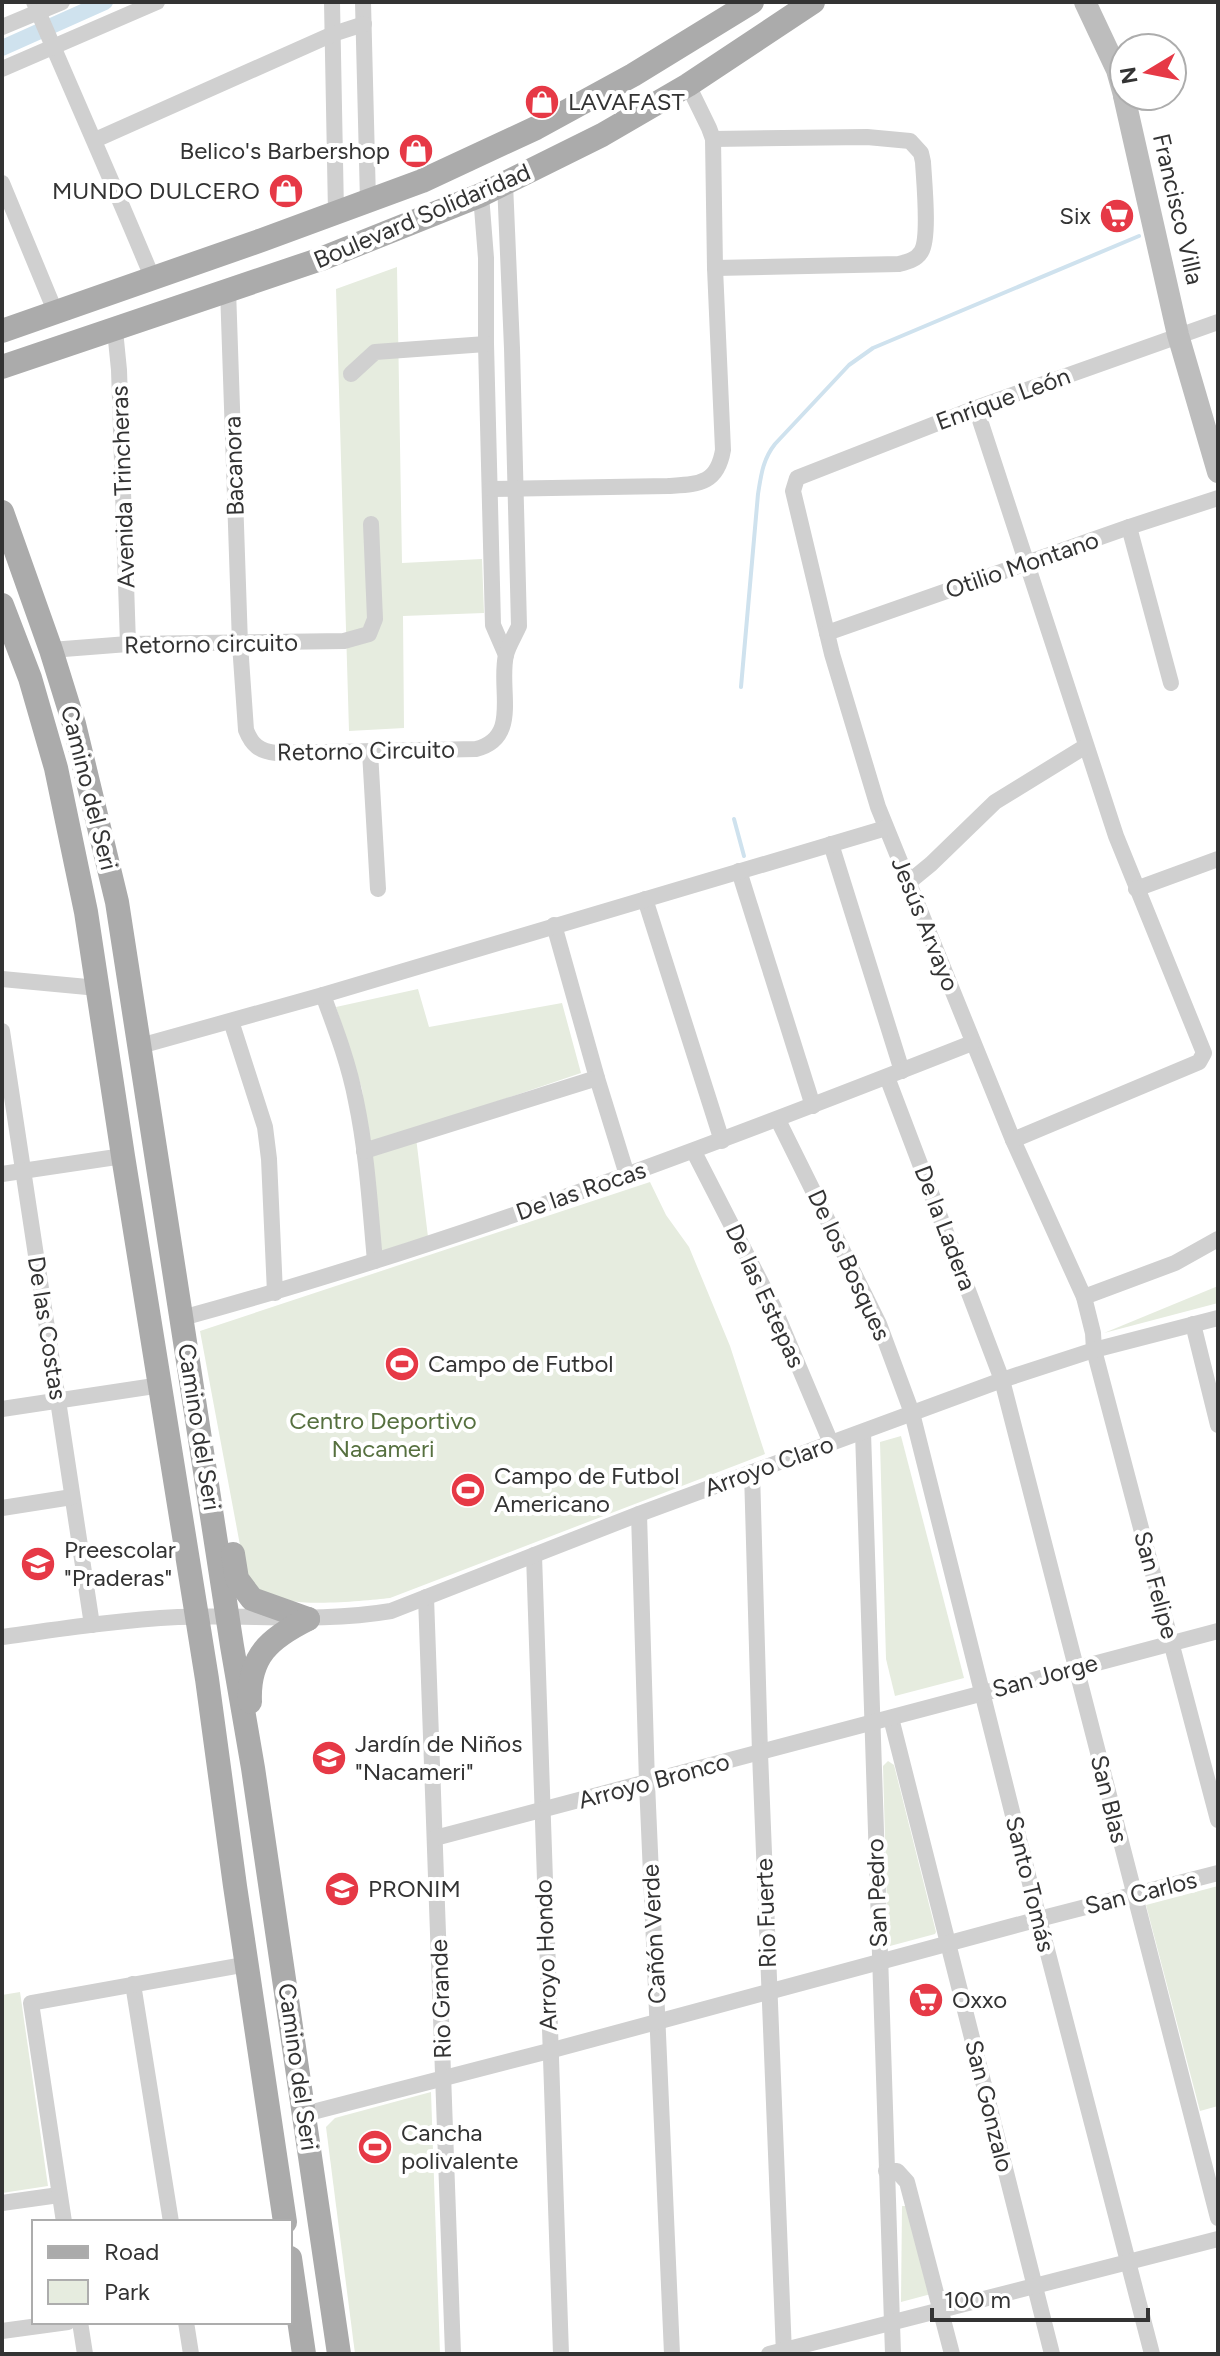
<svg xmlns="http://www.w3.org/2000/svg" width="1220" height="2356" font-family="Figtree,sans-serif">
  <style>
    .green { fill: #e6ecdf }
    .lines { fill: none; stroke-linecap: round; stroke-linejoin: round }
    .stream { stroke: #cfe2ee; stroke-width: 4 }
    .canal { stroke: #cfe2ee; stroke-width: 16 }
    .minor { stroke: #d0d0d0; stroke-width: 16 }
    .secondary { stroke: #bdbdbd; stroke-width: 22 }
    .primary { stroke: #ababab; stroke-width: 24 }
    .labels { text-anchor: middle; stroke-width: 8; stroke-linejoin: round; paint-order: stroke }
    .poi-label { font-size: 24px; fill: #333; stroke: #fff; text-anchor: start }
    .street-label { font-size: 24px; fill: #333; stroke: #fff }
    .park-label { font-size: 24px; fill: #56703f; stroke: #fff }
  </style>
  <rect width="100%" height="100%" fill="#fff"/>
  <g class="green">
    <polygon points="397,267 402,563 482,559 484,613 403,616 404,728 349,731 336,289"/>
    <polygon points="418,989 429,1027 562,1003 581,1073 415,1129 428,1237 380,1254 362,1089 336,1007"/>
    <path d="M650 1182 666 1215 689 1247 730 1346 765 1454 390 1598C361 1601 283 1610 261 1591 255 1586 250 1578 245 1572L200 1331Z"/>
    <polygon points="1218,1286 1218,1303 1104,1333"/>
    <polygon points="901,1436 964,1678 895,1696 886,1659 880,1442"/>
    <polygon points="888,1761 894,1765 936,1932 935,1934 890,1946 888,1944 883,1766"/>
    <polygon points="1218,1886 1218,2106 1200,2111 1146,1905"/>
    <polygon points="20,1992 48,2186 2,2193 2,1995"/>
    <polygon points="431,2092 440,2354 355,2354 326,2127 335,2118"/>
    <polygon points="902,2206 907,2206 931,2294 901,2302"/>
  </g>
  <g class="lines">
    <g class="stream">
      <path d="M741 687 758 494C761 475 763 459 775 444L849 365 873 348 1139 236"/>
      <polyline points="734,819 744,856"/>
    </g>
    <polyline class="canal" points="2,48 105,2"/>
    <g class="minor">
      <path d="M34 2C73 94 114 185 152 277"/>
      <polyline points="332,2 336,213"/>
      <polyline points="363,2 368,201"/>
      <polyline points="2,27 62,2"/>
      <polyline points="2,69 157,2"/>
      <path d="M713 139 867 137 910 141 921 153 923 162C924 181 930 239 921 252 916 260 907 262 899 264L715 268"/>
      <polyline points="95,140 333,34 364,24"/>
      <polyline points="2,183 55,311"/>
      <polyline points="481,195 486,258 486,344 493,625 506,655"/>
      <path d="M228 289 240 644 246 730C252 745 259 751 276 753L476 749C521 738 498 689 506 655 508 646 515 635 519 626L512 348 505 183"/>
      <polyline points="1218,322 976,408 797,478 793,491 832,654 878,807 1013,1140 1084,1297 1093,1333 1094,1350 1218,1820"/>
      <polyline points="115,330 119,370 128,644"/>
      <polyline points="351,374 375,352 486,344"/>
      <polyline points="976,408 1116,836 1204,1053 1199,1062 1013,1140"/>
      <path d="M491 489 668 486C698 484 717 485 723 450L715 268 713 139 709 128 688 85"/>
      <polyline points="1129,527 1171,683"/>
      <polyline points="827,633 1129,527 1218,498"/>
      <polyline points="51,650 128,644 344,641 369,634 375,619 371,524"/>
      <polyline points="370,752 378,889"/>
      <polyline points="831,844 902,1071"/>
      <polyline points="739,871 813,1106"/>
      <polyline points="909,882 931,864 995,802 1086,746"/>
      <polyline points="1136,889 1218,859"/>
      <polyline points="645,899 722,1141"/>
      <polyline points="554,925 597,1078 627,1175"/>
      <polyline points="2,979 98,988"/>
      <path d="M323 995C336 1030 349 1064 356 1101 367 1153 370 1207 375 1261"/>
      <polyline points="231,1021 265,1127 269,1159 275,1293"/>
      <polyline points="2,1031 92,1625"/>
      <polyline points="140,1046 323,995 886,828"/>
      <polyline points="887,1077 1002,1380 1218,2218"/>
      <polyline points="778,1120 879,1324 912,1413 1039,1919 1152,2354"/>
      <polyline points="364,1151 597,1078"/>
      <polyline points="694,1152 774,1308 831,1443"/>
      <polyline points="2,1174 123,1156"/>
      <polyline points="1084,1297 1175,1263 1218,1239"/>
      <path d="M182 1318C451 1245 713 1145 972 1043"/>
      <polyline points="1193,1324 1218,1425"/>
      <polyline points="2,1409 161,1385"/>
      <polyline points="863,1432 893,2354"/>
      <polyline points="752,1472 760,1753 784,2354"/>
      <polyline points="2,1508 72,1497"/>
      <polyline points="639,1514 647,1783 672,2354"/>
      <polyline points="534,1555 561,2354"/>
      <polyline points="426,1597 453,2354"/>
      <path d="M2 1637C60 1629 119 1620 178 1617 249 1614 320 1623 391 1611L639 1514 1002 1380 1094 1350 1218 1318"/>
      <polyline points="891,1718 1052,2354"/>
      <polyline points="435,1838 1218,1631"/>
      <polyline points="133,1984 171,2222"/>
      <polyline points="305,2114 549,2051 1039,1919 1218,1873"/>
      <polyline points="886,2171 897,2171 907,2182 952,2354"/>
      <polyline points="2,2203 59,2195"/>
      <polyline points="64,2222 31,2003 248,1964"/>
      <polyline points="80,2322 85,2354"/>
      <polyline points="186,2322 191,2354"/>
      <polyline points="2,2331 68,2322"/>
      <polyline points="769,2354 1218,2239"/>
    </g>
    <g class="secondary">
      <polyline points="1085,2 1117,70 1124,95"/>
      <polyline points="1124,96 1178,335 1218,472"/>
    </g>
    <g class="primary">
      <polyline points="2,331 262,240 422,181 536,128 633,75 752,2"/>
      <polyline points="2,367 321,259 481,195 602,135 688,85 813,2"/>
      <polyline points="2,512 51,650 74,724 117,902 232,1646 253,1768 339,2354"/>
      <polyline points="2,605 30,678 56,768 86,912 123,1156 207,1679 235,1886 285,2222"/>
      <polyline points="233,1554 237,1579 252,1599 308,1619"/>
      <path d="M250 1702C248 1656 270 1638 308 1619"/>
      <polyline points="290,2258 304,2354"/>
    </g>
  </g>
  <defs>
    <g id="shop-disc" transform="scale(1.8)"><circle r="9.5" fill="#e63946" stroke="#fff"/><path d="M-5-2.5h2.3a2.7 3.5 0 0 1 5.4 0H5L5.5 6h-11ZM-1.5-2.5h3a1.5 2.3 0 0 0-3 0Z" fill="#fff"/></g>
    <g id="supermarket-disc" transform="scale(1.8)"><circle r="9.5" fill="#e63946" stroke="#fff"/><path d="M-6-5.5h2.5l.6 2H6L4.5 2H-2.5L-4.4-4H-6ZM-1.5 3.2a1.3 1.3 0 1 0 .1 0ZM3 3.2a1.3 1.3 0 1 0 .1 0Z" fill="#fff"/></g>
    <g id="stadium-disc" transform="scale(1.8)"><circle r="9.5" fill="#e63946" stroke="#fff"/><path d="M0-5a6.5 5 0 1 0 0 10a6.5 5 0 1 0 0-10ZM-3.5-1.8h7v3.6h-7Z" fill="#fff"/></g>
    <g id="school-disc" transform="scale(1.8)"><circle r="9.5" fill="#e63946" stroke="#fff"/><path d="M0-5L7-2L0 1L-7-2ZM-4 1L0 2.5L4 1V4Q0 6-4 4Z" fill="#fff"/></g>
  </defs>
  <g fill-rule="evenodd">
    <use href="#shop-disc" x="542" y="102"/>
    <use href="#shop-disc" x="416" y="151"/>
    <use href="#shop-disc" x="286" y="191"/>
    <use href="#supermarket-disc" x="1117" y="216"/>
    <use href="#stadium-disc" x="402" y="1364"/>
    <use href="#stadium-disc" x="468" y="1490"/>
    <use href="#school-disc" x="38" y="1564"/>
    <use href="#school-disc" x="329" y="1758"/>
    <use href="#school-disc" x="342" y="1889"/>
    <use href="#supermarket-disc" x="926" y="2000"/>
    <use href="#stadium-disc" x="375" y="2147"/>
  </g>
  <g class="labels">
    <g class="poi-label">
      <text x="568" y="110">LAVAFAST</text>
      <text x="390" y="159" text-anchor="end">Belico's Barbershop</text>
      <text x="260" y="199" text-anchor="end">MUNDO DULCERO</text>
      <text x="1091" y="224" text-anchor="end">Six</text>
      <text x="428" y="1372">Campo de Futbol</text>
      <text x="494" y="1484">Campo de Futbol<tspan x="494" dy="28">Americano</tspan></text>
      <text x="64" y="1558">Preescolar<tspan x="64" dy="28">"Praderas"</tspan></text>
      <text x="355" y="1752">Jardín de Niños<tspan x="355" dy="28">"Nacameri"</tspan></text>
      <text x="368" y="1897">PRONIM</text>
      <text x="952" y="2008">Oxxo</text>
      <text x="401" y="2141">Cancha<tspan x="401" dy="28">polivalente</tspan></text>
    </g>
    <g class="street-label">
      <text transform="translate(1178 209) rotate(77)" y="8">Francisco Villa</text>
      <text transform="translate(422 216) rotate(-23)" y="8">Boulevard Solidaridad</text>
      <text transform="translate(1003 399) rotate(-20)" y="8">Enrique León</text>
      <text transform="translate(234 466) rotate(-92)" y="8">Bacanora</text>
      <text transform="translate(123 487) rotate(-92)" y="8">Avenida Trincheras</text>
      <text transform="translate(1022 565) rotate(-19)" y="8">Otilio Montano</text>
      <text transform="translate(211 644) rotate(-1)" y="8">Retorno circuito</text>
      <text transform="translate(366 751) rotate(-1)" y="8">Retorno Circuito</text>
      <text transform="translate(89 788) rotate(76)" y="8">Camino del Seri</text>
      <text transform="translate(925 924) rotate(68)" y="8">Jesús Arvayo</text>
      <text transform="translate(581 1191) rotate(-19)" y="8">De las Rocas</text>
      <text transform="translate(945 1228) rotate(69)" y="8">De la Ladera</text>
      <text transform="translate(849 1265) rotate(65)" y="8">De los Bosques</text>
      <text transform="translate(765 1296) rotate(65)" y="8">De las Estepas</text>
      <text transform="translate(47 1328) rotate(81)" y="8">De las Costas</text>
      <text transform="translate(199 1427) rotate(81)" y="8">Camino del Seri</text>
      <text transform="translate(769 1466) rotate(-20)" y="8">Arroyo Claro</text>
      <text transform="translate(1156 1585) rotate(75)" y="8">San Felipe</text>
      <text transform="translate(1045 1676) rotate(-15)" y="8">San Jorge</text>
      <text transform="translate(654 1781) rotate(-15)" y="8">Arroyo Bronco</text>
      <text transform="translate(1109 1799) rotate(76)" y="8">San Blas</text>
      <text transform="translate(1030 1884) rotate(76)" y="8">Santo Tomás</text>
      <text transform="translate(877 1893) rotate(-92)" y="8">San Pedro</text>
      <text transform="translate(1141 1893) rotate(-14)" y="8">San Carlos</text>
      <text transform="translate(766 1913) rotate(-92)" y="8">Rio Fuerte</text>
      <text transform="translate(654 1934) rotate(-93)" y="8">Cañón Verde</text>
      <text transform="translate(546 1955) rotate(-92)" y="8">Arroyo Hondo</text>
      <text transform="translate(441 1999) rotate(-92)" y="8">Rio Grande</text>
      <text transform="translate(298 2067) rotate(82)" y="8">Camino del Seri</text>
      <text transform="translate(989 2106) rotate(76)" y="8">San Gonzalo</text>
    </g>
    <g class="park-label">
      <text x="383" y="1429">Centro Deportivo<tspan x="383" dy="28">Nacameri</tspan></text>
    </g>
  </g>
  <rect width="1220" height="2356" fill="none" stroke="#333333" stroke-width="8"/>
  <rect x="32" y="2220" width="260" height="104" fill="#ffffff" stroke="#adadad" stroke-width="2"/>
  <rect x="48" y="2246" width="40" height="12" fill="#ababab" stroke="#adadad" stroke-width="2"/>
  <text x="104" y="2260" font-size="24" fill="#333333">Road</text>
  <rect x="48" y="2280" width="40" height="24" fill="#e6ecdf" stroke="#adadad" stroke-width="2"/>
  <text x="104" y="2300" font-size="24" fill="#333333">Park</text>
  <g transform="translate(1148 72) rotate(260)"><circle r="38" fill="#ffffff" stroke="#adadad" stroke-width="2"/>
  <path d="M0-6L14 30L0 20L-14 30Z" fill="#e63946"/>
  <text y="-12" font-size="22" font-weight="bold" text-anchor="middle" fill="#333333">N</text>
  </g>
  <path d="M932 2308v12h216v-12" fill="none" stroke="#333333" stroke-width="4"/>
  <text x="944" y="2308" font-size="24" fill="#333333" stroke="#ffffff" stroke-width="6" paint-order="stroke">100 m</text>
</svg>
